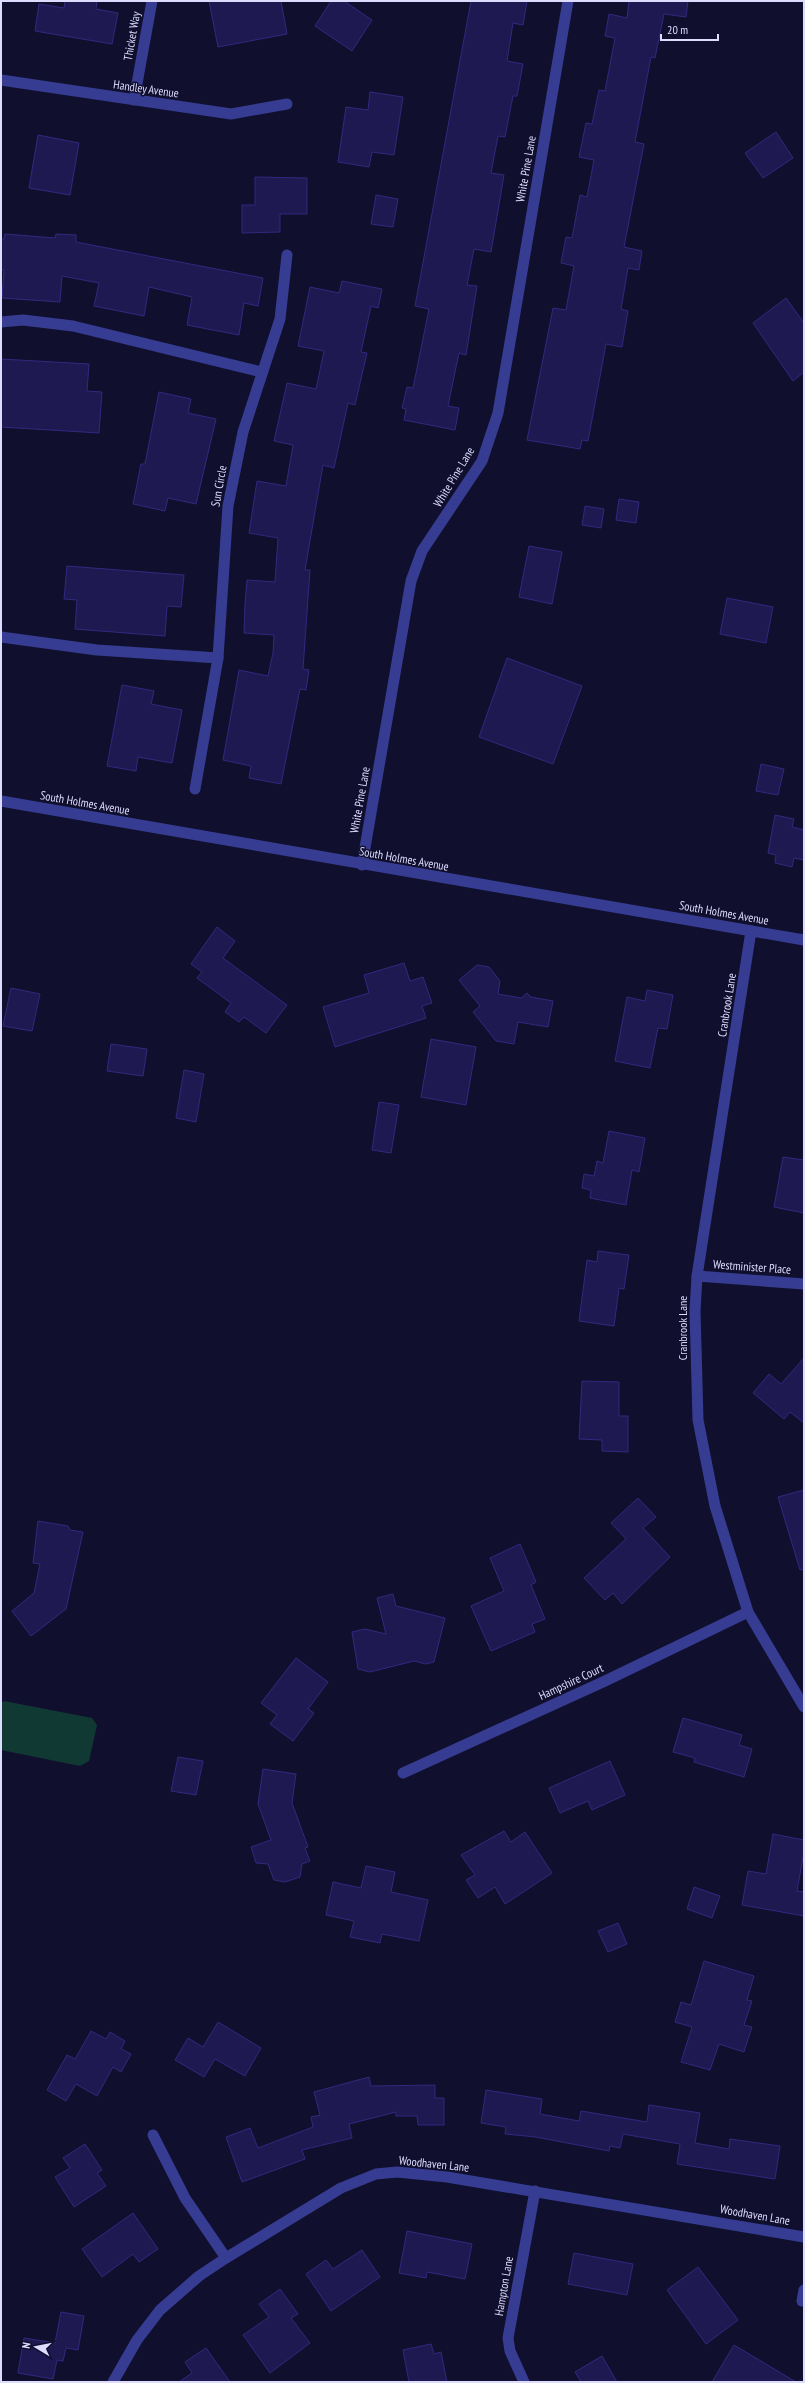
<svg xmlns="http://www.w3.org/2000/svg" width="805" height="2383" font-family="'PT Sans Narrow',sans-serif">
  <style>
    .park { fill: #113934 }
    .building { fill: #1f1951; stroke: #31297f }
    .lines { fill: none; stroke-linecap: round; stroke-linejoin: round }
    .minor { stroke: #363c92; stroke-width: 11 }
    .tertiary { stroke: #363c92; stroke-width: 11 }
    .labels { text-anchor: middle; stroke-width: 3; stroke-linejoin: round; paint-order: stroke }
    .street-label { font-size: 12px; fill: #dddcff; stroke: #110f2e }
  </style>
  <rect width="100%" height="100%" fill="#110f2e"/>
  <polygon class="park" points="4,1701 92,1718 97,1725 89,1761 80,1766 1,1750 1,1703"/>
  <g class="building">
    <polygon points="65,1 97,1 96,9 118,13 112,44 35,31 39,4 64,8"/>
    <polygon points="209,1 281,1 287,34 218,47"/>
    <polygon points="331,1 344,1 372,20 352,51 315,26"/>
    <polygon points="471,1 527,1 523,25 513,23 507,61 523,64 517,96 513,96 505,137 498,136 491,173 504,175 491,252 474,249 467,285 477,286 466,355 459,353 448,406 459,408 455,430 404,420 406,409 402,408 407,387 413,388 429,309 415,306"/>
    <polygon points="629,1 688,1 686,17 664,14 655,58 651,57 635,142 644,144 624,247 642,251 639,270 628,268 621,309 628,311 622,347 606,344 588,441 582,440 580,449 527,440 553,308 566,310 574,266 561,263 566,237 572,238 580,195 587,197 594,160 579,157 586,123 592,124 599,90 605,91 615,38 605,36 609,14 627,18"/>
    <polygon points="370,92 403,97 394,155 372,152 369,167 338,162 346,107 368,110"/>
    <polygon points="776,132 793,158 763,178 745,153"/>
    <polygon points="38,135 79,143 70,195 29,188"/>
    <polygon points="255,177 307,178 307,214 280,214 280,232 242,233 242,205 255,205"/>
    <polygon points="376,195 398,199 393,227 371,224"/>
    <polygon points="5,234 55,238 56,234 76,235 76,242 263,278 258,306 244,303 239,335 187,325 192,297 149,287 144,316 94,306 99,283 62,276 60,302 2,298 4,270 1,270 1,239 4,239"/>
    <polygon points="342,281 382,289 378,308 371,306 361,352 367,353 355,405 348,403 334,468 323,465 305,570 310,570 303,669 309,670 306,690 300,689 281,784 249,778 251,766 223,760 239,670 268,676 273,653 274,635 244,633 245,603 247,580 275,582 278,538 249,533 257,481 286,486 293,445 274,441 287,383 316,389 324,351 298,346 310,287 339,293"/>
    <polygon points="786,298 804,323 804,372 793,381 753,323"/>
    <polygon points="1,359 89,364 87,391 102,392 99,433 1,427"/>
    <polygon points="159,392 191,399 188,413 216,419 196,504 168,498 165,511 133,504 141,464 145,464"/>
    <polygon points="619,499 639,502 636,523 616,520"/>
    <polygon points="585,506 604,509 601,528 582,525"/>
    <polygon points="529,546 562,552 552,604 519,597"/>
    <polygon points="67,566 184,575 181,607 167,606 165,636 75,629 77,600 64,599"/>
    <polygon points="727,598 773,607 766,643 720,634"/>
    <polygon points="507,658 582,686 553,764 479,737"/>
    <polygon points="122,685 154,691 151,704 182,710 172,763 138,757 136,771 107,766"/>
    <polygon points="761,764 784,769 778,795 756,791"/>
    <polygon points="775,815 794,819 792,827 804,830 804,860 794,858 792,867 775,863 776,855 768,853"/>
    <polygon points="217,927 235,941 223,958 287,1005 266,1033 244,1017 239,1022 225,1012 231,1003 197,978 202,972 191,964"/>
    <polygon points="404,963 410,981 423,977 432,1003 422,1006 426,1018 335,1047 323,1007 369,993 364,975"/>
    <polygon points="477,965 489,967 500,981 498,994 521,998 527,993 531,997 553,1001 548,1027 518,1022 514,1044 496,1041 473,1012 480,1006 459,980"/>
    <polygon points="11,988 40,994 32,1031 3,1026"/>
    <polygon points="647,990 673,995 667,1029 658,1028 650,1068 615,1061 627,997 645,1001"/>
    <polygon points="431,1039 476,1047 466,1105 421,1097"/>
    <polygon points="111,1044 147,1049 143,1076 107,1071"/>
    <polygon points="184,1070 204,1074 196,1122 176,1118"/>
    <polygon points="379,1102 399,1105 391,1153 372,1150"/>
    <polygon points="609,1131 645,1138 639,1172 632,1170 626,1205 590,1198 591,1190 582,1188 584,1174 594,1176 597,1161 603,1163"/>
    <polygon points="783,1157 804,1160 804,1213 774,1207"/>
    <polygon points="598,1251 629,1255 624,1289 619,1288 614,1326 579,1321 587,1260 597,1262"/>
    <polygon points="804,1358 804,1423 790,1412 784,1419 753,1393 769,1374 781,1384"/>
    <polygon points="582,1381 619,1382 619,1416 628,1416 628,1452 602,1451 602,1440 579,1439"/>
    <polygon points="804,1490 804,1569 800,1570 778,1497"/>
    <polygon points="638,1498 656,1517 643,1528 670,1557 622,1604 613,1593 605,1600 584,1578 626,1539 611,1523"/>
    <polygon points="38,1521 68,1526 70,1530 83,1532 66,1609 31,1636 12,1611 34,1593 40,1564 33,1563"/>
    <polygon points="520,1544 536,1582 531,1585 545,1619 532,1624 535,1632 491,1651 471,1606 504,1591 490,1558"/>
    <polygon points="393,1594 396,1606 445,1618 434,1662 426,1664 414,1661 370,1672 358,1669 352,1632 365,1629 386,1634 377,1598"/>
    <polygon points="296,1658 328,1682 308,1709 314,1713 293,1741 270,1724 277,1715 261,1703"/>
    <polygon points="683,1718 742,1735 739,1745 752,1749 744,1777 694,1762 695,1758 673,1752"/>
    <polygon points="178,1757 203,1761 196,1795 171,1791"/>
    <polygon points="610,1761 625,1795 592,1810 588,1801 560,1813 549,1788"/>
    <polygon points="263,1769 296,1774 292,1803 308,1847 305,1848 310,1861 302,1864 300,1877 285,1882 274,1880 268,1864 256,1863 251,1847 271,1840 258,1804"/>
    <polygon points="504,1831 511,1842 525,1832 552,1873 505,1904 495,1887 478,1898 466,1880 475,1875 461,1855"/>
    <polygon points="773,1834 804,1840 804,1852 797,1891 804,1892 804,1916 742,1905 748,1871 766,1874"/>
    <polygon points="366,1866 395,1872 391,1892 428,1900 419,1941 382,1934 380,1943 350,1937 354,1921 326,1915 333,1882 361,1888"/>
    <polygon points="694,1887 720,1896 712,1918 687,1909"/>
    <polygon points="618,1923 627,1944 608,1952 598,1931"/>
    <polygon points="704,1961 754,1976 747,2000 752,2001 744,2025 752,2027 744,2052 719,2044 710,2070 681,2062 692,2027 675,2022 681,2002 691,2005"/>
    <polygon points="218,2022 261,2048 245,2076 215,2059 204,2077 175,2060 188,2038 203,2047"/>
    <polygon points="91,2031 106,2039 110,2032 125,2041 121,2049 131,2054 121,2072 113,2067 97,2096 76,2084 66,2101 47,2090 67,2055 75,2059"/>
    <polygon points="369,2077 371,2086 435,2085 435,2098 444,2098 444,2125 418,2125 417,2116 396,2116 396,2112 349,2124 352,2138 302,2150 305,2159 242,2182 226,2137 250,2128 258,2148 313,2127 311,2117 320,2115 314,2092"/>
    <polygon points="486,2090 542,2099 540,2114 579,2121 581,2111 647,2122 649,2105 700,2113 695,2143 729,2149 730,2139 780,2146 775,2179 677,2164 680,2144 623,2134 620,2148 610,2146 609,2151 536,2137 505,2134 506,2127 481,2123"/>
    <polygon points="85,2144 102,2170 97,2173 106,2186 74,2207 55,2177 70,2168 63,2158"/>
    <polygon points="133,2213 158,2249 139,2262 133,2254 102,2277 82,2249"/>
    <polygon points="407,2231 472,2244 465,2279 427,2272 426,2278 399,2273"/>
    <polygon points="362,2250 380,2277 331,2311 306,2274 326,2260 333,2269"/>
    <polygon points="574,2253 633,2264 627,2295 568,2284"/>
    <polygon points="698,2267 738,2320 706,2344 667,2290"/>
    <polygon points="280,2289 298,2314 291,2318 310,2343 270,2373 243,2335 269,2317 259,2304"/>
    <polygon points="61,2312 84,2316 78,2350 66,2348 63,2361 57,2360 53,2379 18,2373 24,2338 55,2343"/>
    <polygon points="431,2344 434,2354 441,2352 447,2382 409,2382 403,2350"/>
    <polygon points="734,2345 796,2382 712,2382"/>
    <polygon points="206,2348 230,2382 179,2382 192,2373 185,2362"/>
    <polygon points="602,2356 617,2382 581,2382 575,2372"/>
  </g>
  <g class="lines">
    <g class="minor">
      <polyline points="1,80 231,114 287,104"/>
      <polyline points="134,100 152,1"/>
      <polyline points="1,322 23,320 73,326 262,372"/>
      <polyline points="1,637 97,650 218,658"/>
      <polyline points="195,789 218,658 228,506 243,432 280,319 287,255"/>
      <polyline points="362,865 411,581 422,551 482,461 498,413 568,1"/>
      <polyline points="751,931 697,1276 695,1311 698,1420 715,1506 748,1612 804,1707"/>
      <polyline points="697,1276 804,1284"/>
      <polyline points="403,1773 603,1682 748,1612"/>
      <polyline points="153,2135 185,2198 226,2258"/>
      <polyline points="802,2301 804,2290"/>
      <polyline points="113,2382 137,2340 160,2310 199,2276 226,2258 341,2188 376,2174 397,2172 447,2177 804,2237"/>
      <polyline points="524,2382 510,2351 508,2338 535,2191"/>
    </g>
    <polyline class="tertiary" points="1,801 804,940"/>
  </g>
  <g class="labels">
    <g class="street-label">
      <text transform="translate(132 36) rotate(-80)" y="4">Thicket Way</text>
      <text transform="translate(146 89) rotate(8)" y="4">Handley Avenue</text>
      <text transform="translate(526 169) rotate(-80)" y="4">White Pine Lane</text>
      <text transform="translate(454 477) rotate(-59)" y="4">White Pine Lane</text>
      <text transform="translate(219 486) rotate(-80)" y="4">Sun Circle</text>
      <text transform="translate(360 800) rotate(-80)" y="4">White Pine Lane</text>
      <text transform="translate(85 803) rotate(10)" y="4">South Holmes Avenue</text>
      <text transform="translate(404 859) rotate(10)" y="4">South Holmes Avenue</text>
      <text transform="translate(724 913) rotate(10)" y="4">South Holmes Avenue</text>
      <text transform="translate(727 1005) rotate(-81)" y="4">Cranbrook Lane</text>
      <text transform="translate(752 1267) rotate(4)" y="4">Westminister Place</text>
      <text transform="translate(683 1328) rotate(-90)" y="4">Cranbrook Lane</text>
      <text transform="translate(571 1682) rotate(-25)" y="4">Hampshire Court</text>
      <text transform="translate(434 2164) rotate(6)" y="4">Woodhaven Lane</text>
      <text transform="translate(755 2215) rotate(10)" y="4">Woodhaven Lane</text>
      <text transform="translate(504 2286) rotate(-80)" y="4">Hampton Lane</text>
    </g>
  </g>
  <rect width="805" height="2383" fill="none" stroke="#dddcff" stroke-width="4"/>
  <g transform="translate(36 2347) rotate(280)" stroke="#110f2e" stroke-width="3" paint-order="stroke">
  <path d="M0-3L7 15L0 10L-7 15Z" fill="#dddcff"/>
  <text y="-6" font-size="11" font-weight="bold" text-anchor="middle" fill="#dddcff">N</text>
  </g>
  <path d="M661 34v6h57v-6" fill="none" stroke="#dddcff" stroke-width="2"/>
  <text x="667" y="34" font-size="12" fill="#dddcff" stroke="#110f2e" stroke-width="3" paint-order="stroke">20 m</text>
</svg>
